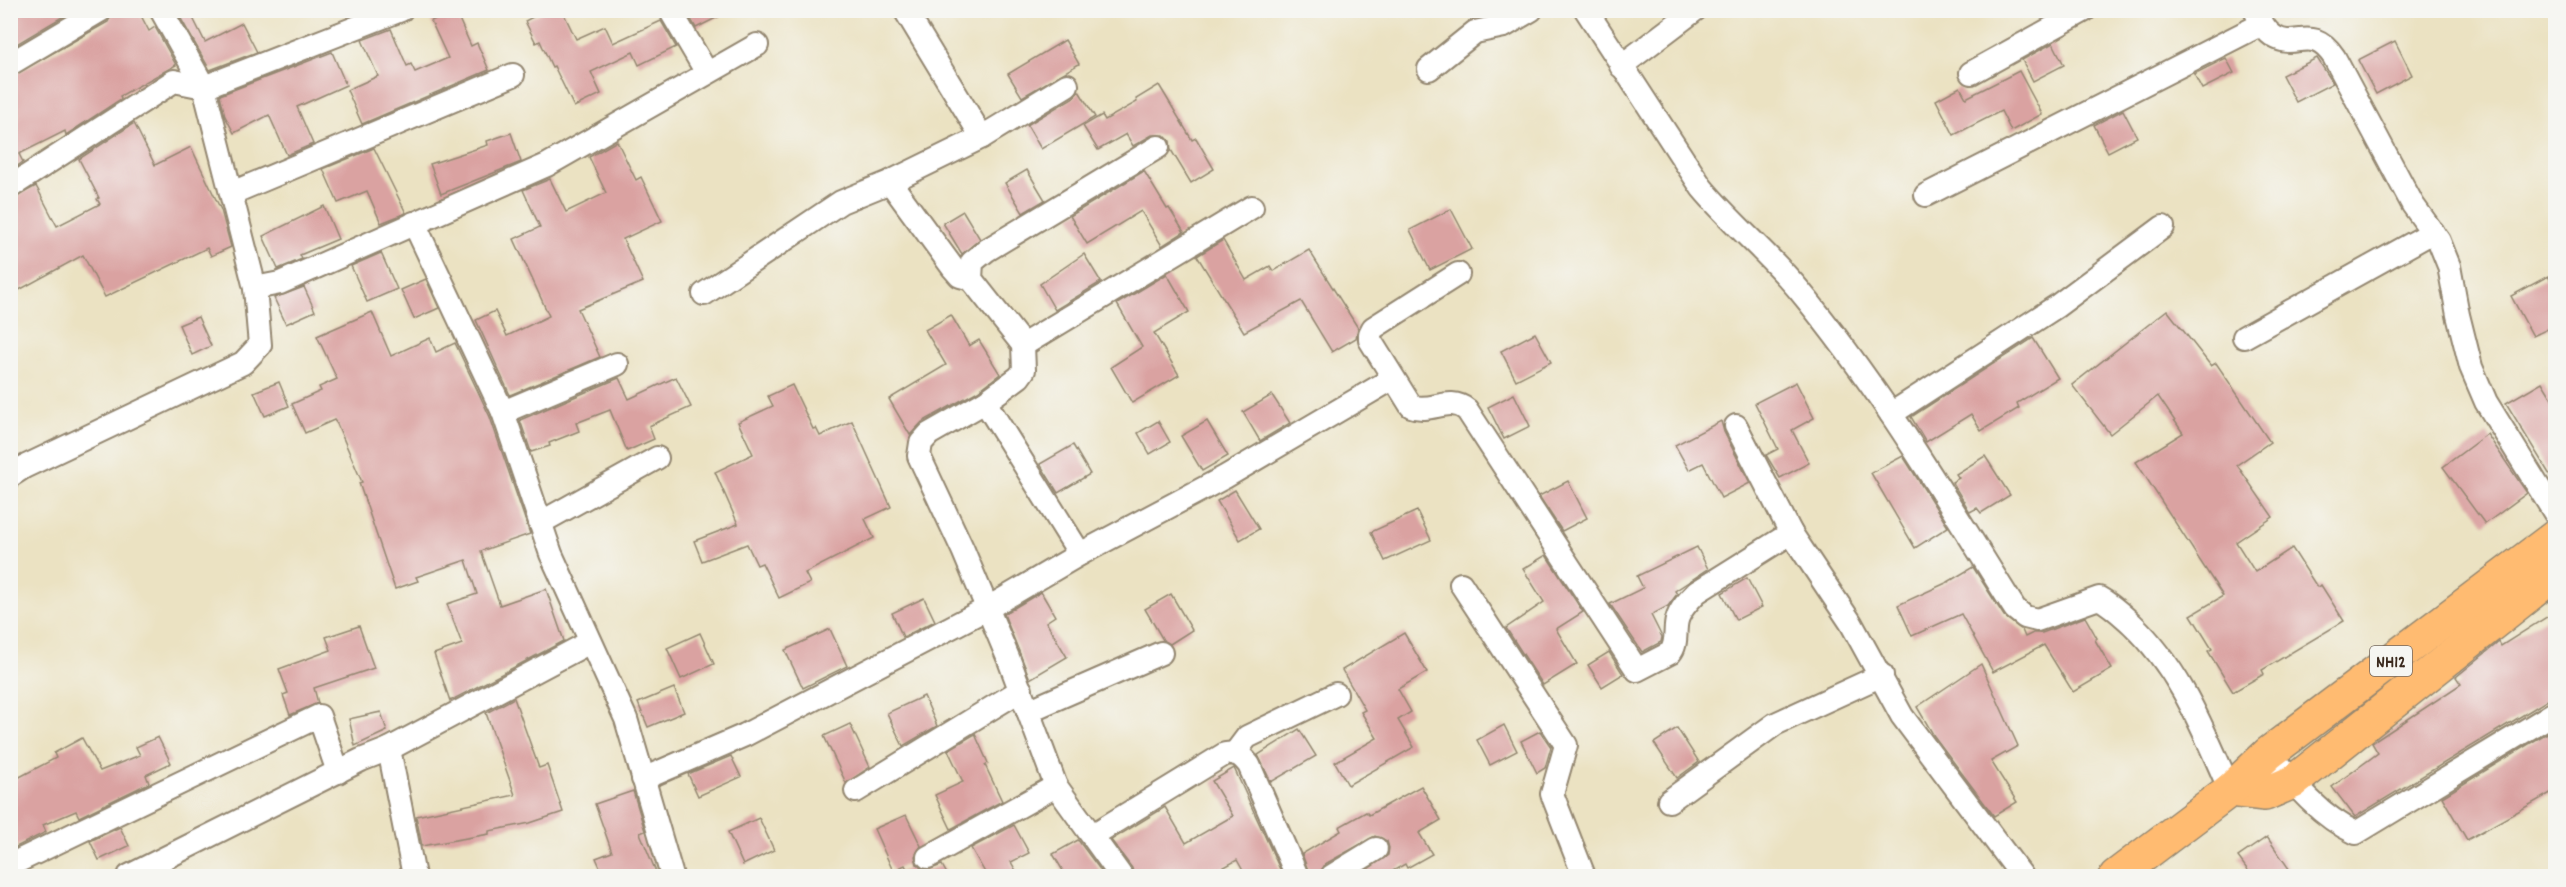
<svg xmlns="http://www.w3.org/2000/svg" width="2566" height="887" font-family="Dekko,sans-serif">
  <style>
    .building { fill: #daa2a1 }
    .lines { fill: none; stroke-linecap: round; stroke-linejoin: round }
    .minor-casing { stroke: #938670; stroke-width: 26 }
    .trunk-casing { stroke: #938670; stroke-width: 36 }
    .minor { stroke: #fff; stroke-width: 22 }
    .trunk { stroke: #ffbb71; stroke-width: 33 }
    .labels { text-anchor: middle; stroke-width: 4.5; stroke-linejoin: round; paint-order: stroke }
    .shield { fill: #f6f6f2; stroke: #73675e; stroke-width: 1.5 }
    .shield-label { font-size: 18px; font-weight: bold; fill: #3b2a1e }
  </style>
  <rect width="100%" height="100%" fill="#f6f6f2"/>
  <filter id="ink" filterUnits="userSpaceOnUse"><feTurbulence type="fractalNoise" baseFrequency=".0167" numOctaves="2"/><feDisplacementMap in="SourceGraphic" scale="12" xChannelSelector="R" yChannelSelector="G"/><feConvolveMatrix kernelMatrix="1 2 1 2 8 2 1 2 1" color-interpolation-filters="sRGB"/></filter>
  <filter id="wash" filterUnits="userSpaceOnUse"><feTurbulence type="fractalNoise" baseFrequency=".008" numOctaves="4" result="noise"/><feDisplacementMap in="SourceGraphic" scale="24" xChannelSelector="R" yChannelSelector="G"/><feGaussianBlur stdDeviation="1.35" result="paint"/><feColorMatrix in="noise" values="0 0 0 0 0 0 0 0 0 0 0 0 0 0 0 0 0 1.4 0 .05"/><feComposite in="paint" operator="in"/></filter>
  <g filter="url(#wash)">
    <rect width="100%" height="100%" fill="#ebe2c2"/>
    <g id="blocks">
      <g class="building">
        <polygon points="10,10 74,10 10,48"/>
        <polygon points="114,10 138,10 149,31 155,27 176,65 120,96 121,99 66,135 65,131 19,154 23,162 10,171 10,120 19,115 10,97 10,77 108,22"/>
        <polygon points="189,10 205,42 242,23 257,52 210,70 179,15"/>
        <polygon points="455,10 471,46 477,43 489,70 362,124 347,90 378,76 362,40 391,29 407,66 411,64 415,72 448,58 431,21"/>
        <polygon points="546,10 562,10 576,39 605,26 613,43 661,21 676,47 639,65 633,52 591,72 601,94 574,107 554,66 552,67 540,41 536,43 525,21"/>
        <polygon points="686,10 732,10 696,28"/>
        <polygon points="1065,40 1079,64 1022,97 1008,74"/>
        <polygon points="2395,41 2412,75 2376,94 2358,60"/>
        <polygon points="2053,43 2064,65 2033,81 2022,60"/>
        <polygon points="332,52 346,85 297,107 313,144 287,155 269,115 234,133 225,116 220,95"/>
        <polygon points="2226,58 2234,73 2202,89 2194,74"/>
        <polygon points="2317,58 2333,83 2296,102 2282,75"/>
        <polygon points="2019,71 2042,114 2011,131 2001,111 1954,135 1936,100 1960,87 1966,98"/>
        <polygon points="1159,85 1192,140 1196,138 1214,169 1191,183 1171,150 1170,141 1164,135 1152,135 1133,146 1126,134 1098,150 1083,126 1102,115 1105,120 1137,102 1136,99"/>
        <polygon points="1079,91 1095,117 1041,149 1027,125 1074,97"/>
        <polygon points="2123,110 2137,137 2108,152 2094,125"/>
        <polygon points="134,123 155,165 191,147 221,210 231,247 211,256 207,248 105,297 83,255 10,295 10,200 36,186 57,226 100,204 97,199 99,198 79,159"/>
        <polygon points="511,133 521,162 441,194 430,164 488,145 487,141"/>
        <polygon points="617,141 636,180 641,177 662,221 623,239 643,282 578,309 600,357 510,395 476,320 495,311 507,336 549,316 514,239 540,227 523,190 550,179 566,212 606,193 589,157"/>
        <polygon points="374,148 406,213 381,223 367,191 338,203 323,169"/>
        <polygon points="1027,170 1045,200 1023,213 1005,183"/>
        <polygon points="1144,171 1167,209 1169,208 1184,232 1162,246 1141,211 1087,244 1070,216"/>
        <polygon points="324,206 338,239 300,255 302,259 278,269 263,236"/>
        <polygon points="1451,209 1472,249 1430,270 1410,230"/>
        <polygon points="963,211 980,239 962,254 943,223"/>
        <polygon points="1223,240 1246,280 1270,266 1273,271 1309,250 1358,328 1356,338 1332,352 1301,301 1244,332 1197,256"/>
        <polygon points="381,253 397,289 367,302 351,266"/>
        <polygon points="1084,254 1101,282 1055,310 1040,284"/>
        <polygon points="1167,274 1189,312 1154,333 1179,375 1132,403 1111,367 1142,347 1117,304"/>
        <polygon points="2548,276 2556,290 2556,325 2533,336 2511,296"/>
        <polygon points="426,279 439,308 414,319 401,290"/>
        <polygon points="304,287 315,311 286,324 274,298"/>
        <polygon points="2167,310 2211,366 2216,363 2270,442 2237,465 2273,517 2236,542 2255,572 2292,548 2317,587 2321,585 2344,621 2262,670 2264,674 2233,692 2208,651 2212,649 2191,615 2223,596 2136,462 2183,433 2158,396 2110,434 2072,385"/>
        <polygon points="372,312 391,356 430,338 436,352 455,343 490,417 530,534 481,551 500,605 546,589 564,641 450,701 434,654 462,644 447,604 477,594 466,560 416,577 418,581 395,589 359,483 362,482 337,424 334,420 305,433 292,404 321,391 319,387 337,379 317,336"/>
        <polygon points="951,315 969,346 979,340 1000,374 978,391 922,422 910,435 889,399 946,365 925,330"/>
        <polygon points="198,317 211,346 192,355 179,325"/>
        <polygon points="1535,333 1551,362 1516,380 1501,351"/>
        <polygon points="2033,338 2058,378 2017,403 2019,408 1981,431 1971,414 1926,442 1911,417"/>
        <polygon points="676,377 691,407 649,426 654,439 627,451 610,410 576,423 579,431 549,443 550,446 531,452 520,420 619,378 629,399"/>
        <polygon points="279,382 289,406 265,416 254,392"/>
        <polygon points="1796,382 1814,418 1792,430 1809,463 1780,478 1766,455 1778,449 1755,403"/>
        <polygon points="2542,382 2556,405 2556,485 2506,403"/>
        <polygon points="792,385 813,429 816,428 820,436 852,421 891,507 865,519 874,538 805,573 810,583 779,598 762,563 757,565 747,544 702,561 694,541 738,524 715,472 753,454 738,422 773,406 768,396"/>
        <polygon points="1514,394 1530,426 1504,439 1488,407"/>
        <polygon points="1272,395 1290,423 1260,441 1243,412"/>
        <polygon points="1158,421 1170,442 1150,454 1138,433"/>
        <polygon points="1207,421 1228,456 1202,471 1181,436"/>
        <polygon points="1721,421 1724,432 1750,483 1721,498 1703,463 1689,470 1675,445"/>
        <polygon points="2487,434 2527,493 2485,524 2443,467"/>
        <polygon points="1073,445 1090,474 1058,493 1040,464"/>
        <polygon points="1903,456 1948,527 1915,548 1871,473"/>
        <polygon points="1985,456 2010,495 1981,513 1977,508 1970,512 1952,482 1959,478 1956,474"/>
        <polygon points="1568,481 1587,518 1562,531 1539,496"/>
        <polygon points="1235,490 1259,529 1240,540 1217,501"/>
        <polygon points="1417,511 1431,540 1385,561 1371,532"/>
        <polygon points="1697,547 1708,569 1675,591 1677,594 1668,606 1651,615 1662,637 1661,642 1642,652 1610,604 1643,588 1637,576"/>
        <polygon points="1546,555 1583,612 1556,629 1577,664 1543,685 1506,628 1544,602 1523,569"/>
        <polygon points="1973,567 2004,616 2022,630 2025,637 2033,633 2042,633 2085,617 2097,638 2095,640 2112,669 2073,692 2044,645 1993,672 1961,614 1912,636 1898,605 1948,582"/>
        <polygon points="1747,578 1762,607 1736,620 1722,593"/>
        <polygon points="1041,592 1055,616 1046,622 1067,657 1030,679 1004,614"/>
        <polygon points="1171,594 1192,630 1170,644 1163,640 1145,609"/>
        <polygon points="924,598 935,621 903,637 892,613"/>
        <polygon points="2556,611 2556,695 2355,817 2332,787 2378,753 2372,743 2461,684 2456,677 2499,642 2501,646"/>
        <polygon points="359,626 374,668 314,688 318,703 290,715 283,695 288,693 279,669 331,650 326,637"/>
        <polygon points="830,629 847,666 803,688 785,650"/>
        <polygon points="700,633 714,664 681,679 667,648"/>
        <polygon points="1404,633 1427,672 1398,689 1411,712 1398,720 1414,747 1348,785 1335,762 1377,738 1361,712 1365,710 1342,670"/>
        <polygon points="1609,652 1623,674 1602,687 1588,665"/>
        <polygon points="1981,664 2018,746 1991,761 2017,802 1994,816 1934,736 1917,707"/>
        <polygon points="674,688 684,712 648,727 638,703"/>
        <polygon points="924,696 937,726 903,746 887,713"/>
        <polygon points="514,698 539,768 547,765 563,812 530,823 489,831 489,834 422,846 416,816 515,795 486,713"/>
        <polygon points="381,712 387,731 355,746 349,719"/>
        <polygon points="850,724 870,767 846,783 824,736"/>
        <polygon points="1504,725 1517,751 1490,765 1477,740"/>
        <polygon points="1677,728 1699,762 1677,778 1654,743"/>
        <polygon points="1299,729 1316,756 1271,782 1258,755"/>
        <polygon points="1540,731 1551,747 1545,768 1537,773 1521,741"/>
        <polygon points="2547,733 2556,748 2556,790 2467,840 2442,797"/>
        <polygon points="975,734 988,763 985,765 1002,801 951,829 935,795 963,782 948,750"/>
        <polygon points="158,737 171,763 146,775 149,783 79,817 76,811 43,825 46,832 10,850 10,782 56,758 54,753 82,738 100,771 140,755 136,747"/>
        <polygon points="731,756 741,777 698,796 688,774"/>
        <polygon points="1234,768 1283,876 1246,876 1237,860 1208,876 1134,876 1132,868 1111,840 1165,807 1186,843 1231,817 1233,816 1212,781"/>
        <polygon points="1421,786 1441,820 1419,833 1432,854 1407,868 1405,864 1384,876 1363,876 1361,874 1388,855 1389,848 1387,841 1375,836 1325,864 1319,876 1310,876 1302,854 1341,831 1339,827 1366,812 1369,815"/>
        <polygon points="633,791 645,831 640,833 656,872 644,876 604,876 596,858 612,852 595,804"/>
        <polygon points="906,815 921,846 915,856 917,864 922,869 928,870 942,865 948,876 891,876 907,869 905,865 893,871 874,829"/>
        <polygon points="759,818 774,850 743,865 728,832"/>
        <polygon points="1014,825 1029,853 1011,862 1019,876 987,876 971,848"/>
        <polygon points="120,827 129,846 99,860 90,841"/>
        <polygon points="2267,837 2294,876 2252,876 2238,857"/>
        <polygon points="1078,840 1101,871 1092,876 1066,876 1053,854"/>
      </g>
    </g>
  </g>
  <g filter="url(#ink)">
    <use href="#blocks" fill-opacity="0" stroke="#938670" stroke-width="1.5"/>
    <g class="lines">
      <g class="minor-casing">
        <g id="minor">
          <polyline points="670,10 707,73"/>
          <polyline points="905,10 982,137"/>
          <path d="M1586 10 1702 188C1732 224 1769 254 1799 290 1881 389 1947 501 2015 609L2025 617 2037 620 2099 598C2112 605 2121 614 2132 624 2181 670 2203 730 2230 790"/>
          <path d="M2255 10C2260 20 2265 32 2275 37 2296 50 2312 24 2334 57L2413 205 2439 241 2449 266 2458 315 2471 367 2486 402 2556 515"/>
          <polyline points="10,64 101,10"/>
          <polyline points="1621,66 1695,10"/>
          <polyline points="1429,69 1475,32 1504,26 1531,10"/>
          <polyline points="1971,73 2085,10"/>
          <polyline points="890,182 953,268 960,276 971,279"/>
          <polyline points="10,187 174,81 204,87 401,10"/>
          <polyline points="232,193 513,75"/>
          <polyline points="1926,195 2262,24"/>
          <polyline points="414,223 503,412 551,554 626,719 672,876"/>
          <path d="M1458 274 1373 328 1370 334V340L1411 406C1431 414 1449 395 1467 410L1637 670 1670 653C1678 644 1674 631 1677 620 1680 609 1689 600 1697 592L1791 533"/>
          <polyline points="255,288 280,283 547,165 757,45"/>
          <polyline points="704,294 841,202 890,182 982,137 1067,85"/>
          <polyline points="2244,337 2433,232"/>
          <polyline points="1023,345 1252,207"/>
          <polyline points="985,402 1080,554"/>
          <polyline points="503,412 617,364"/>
          <polyline points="1891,414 2057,306 2163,227"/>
          <polyline points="1736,426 1791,533 1851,623 1902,716 2022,876"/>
          <polyline points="10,476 24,467 243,363 260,345 255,288 204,87 161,10"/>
          <polyline points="540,523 657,458"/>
          <polyline points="1461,584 1566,745 1552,794 1584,876"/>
          <polyline points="1028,711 1161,653"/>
          <polyline points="389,749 414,876"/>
          <polyline points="1235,753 1247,737 1336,694"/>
          <path d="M2269 753C2294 784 2319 816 2356 833L2556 712"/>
          <polyline points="643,779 745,735 988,608 1080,554 1225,477 1392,379"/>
          <polyline points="856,791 1021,690"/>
          <polyline points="1669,801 1775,724 1882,675"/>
          <path d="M1093 835 1225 754C1237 752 1241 755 1249 765L1297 876"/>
          <polyline points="928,857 1056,786"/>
          <polyline points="10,865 319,716 338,772"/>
          <polyline points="129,876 361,760 389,749 590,642"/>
          <polyline points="1121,876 1056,786 1009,660 963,550 919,456 921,443 929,434 985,402 1019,377 1024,370 1023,345 971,279 972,262 987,250 1158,147"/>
          <polyline points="1332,876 1376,849"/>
        </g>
      </g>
      <g class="trunk-casing">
        <g id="trunk">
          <polyline points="2230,790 2265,794 2293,782 2556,573"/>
          <polyline points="2116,876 2230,790 2269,753 2556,536"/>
        </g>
      </g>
      <use href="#minor" class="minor"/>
      <use href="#trunk" class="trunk"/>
    </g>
  </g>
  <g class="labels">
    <rect class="shield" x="2370" y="646" width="42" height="30" rx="4.5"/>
    <g class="shield-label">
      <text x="2391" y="667">NH12</text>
    </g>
  </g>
  <rect width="2566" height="887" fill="none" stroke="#f6f6f2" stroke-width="36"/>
</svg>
